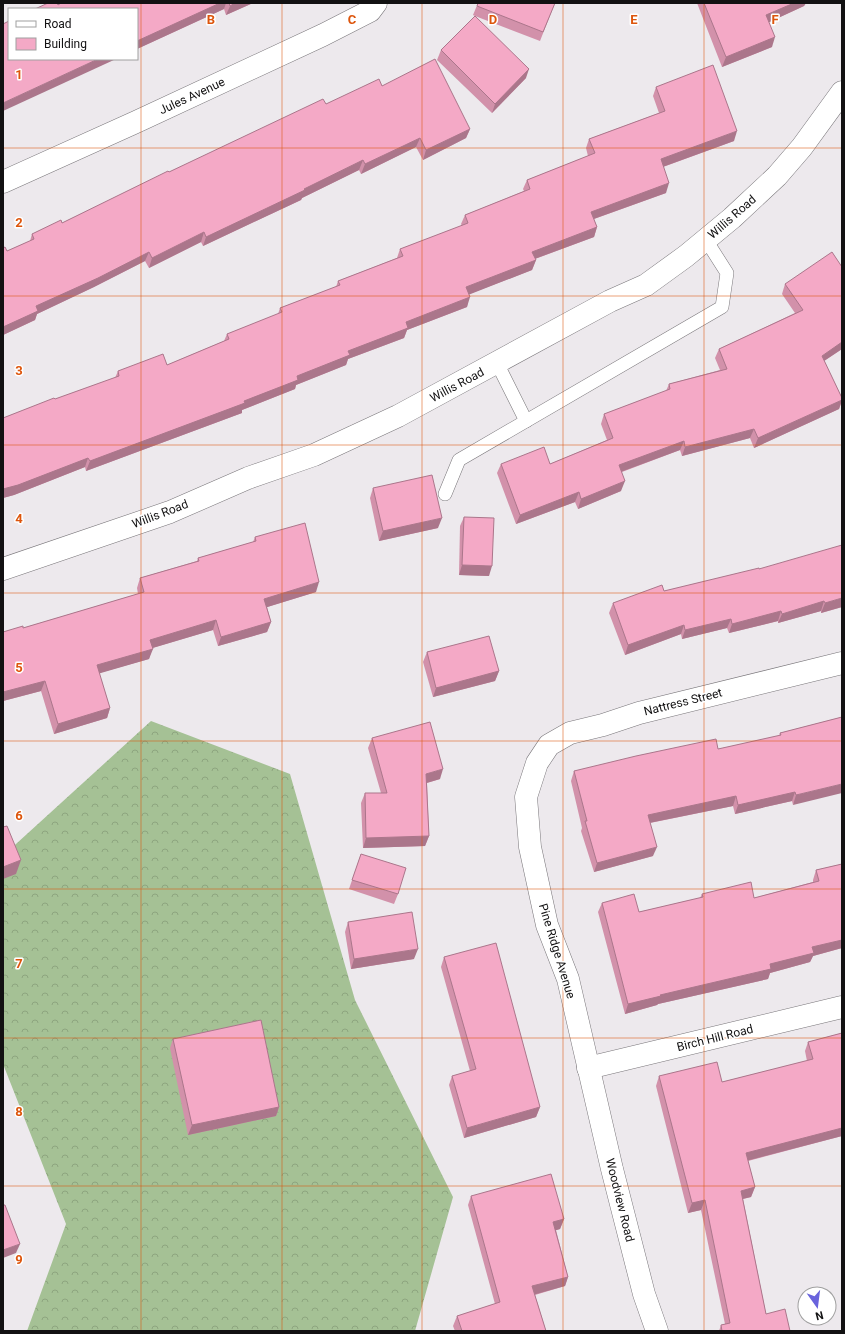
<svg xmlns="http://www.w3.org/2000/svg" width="845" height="1334" font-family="Roboto,sans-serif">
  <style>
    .forest { fill: url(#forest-crowns) }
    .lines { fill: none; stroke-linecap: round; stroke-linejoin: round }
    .service-casing { stroke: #79767a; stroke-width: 14 }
    .minor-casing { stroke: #79767a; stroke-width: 23 }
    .tertiary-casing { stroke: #79767a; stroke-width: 23 }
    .service { stroke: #fff; stroke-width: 13 }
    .minor { stroke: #fff; stroke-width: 22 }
    .tertiary { stroke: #fff; stroke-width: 22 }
    .wall { fill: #d291aa }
    .shaded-wall { fill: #ab768b }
    .building { fill: #f4a9c6; stroke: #ab768b }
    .grid { fill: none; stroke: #dd550c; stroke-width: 1; stroke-opacity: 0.55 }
    .labels { text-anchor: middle; stroke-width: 3; stroke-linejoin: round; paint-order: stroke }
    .street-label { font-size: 12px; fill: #121112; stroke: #fff }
    .grid-label { font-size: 13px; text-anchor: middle; font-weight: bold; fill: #dd550c; stroke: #fff; stroke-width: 3; stroke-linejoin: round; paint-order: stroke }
  </style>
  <defs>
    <pattern id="forest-crowns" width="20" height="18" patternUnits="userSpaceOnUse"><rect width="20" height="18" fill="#a5c195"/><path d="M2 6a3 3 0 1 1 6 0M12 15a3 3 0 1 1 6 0" fill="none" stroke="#8da57f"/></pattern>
  </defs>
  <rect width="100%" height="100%" fill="#ede9ed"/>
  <polygon class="forest" points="151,721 290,774 355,1000 453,1197 415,1331 27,1331 66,1224 3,1064 3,866 5,854"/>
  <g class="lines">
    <g class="service-casing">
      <g id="service">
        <polyline points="497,363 526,421"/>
        <polyline points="445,494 459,460 722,307 727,273 706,240"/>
      </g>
    </g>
    <g class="minor-casing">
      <g id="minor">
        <polyline points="3,182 136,122 323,35 370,11 376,3"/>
        <polyline points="588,1068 842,1007"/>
        <polyline points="657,1331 644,1294 612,1169 568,979 547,925 530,847 526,797 537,763 549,745 570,733 603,725 639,713 842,663"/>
      </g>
    </g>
    <g class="tertiary-casing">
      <polyline id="tertiary" points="3,569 170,512 248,478 314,455 398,416 610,301 646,285 686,256 732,218 777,176 802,147 842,92"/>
    </g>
    <use href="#service" class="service"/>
    <use href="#minor" class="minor"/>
    <use href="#tertiary" class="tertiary"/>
  </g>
  <g class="wall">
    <polygon points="61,3 253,3 226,15 224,9 137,49 137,9 58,5"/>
    <polygon points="478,3 555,3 540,41 475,16 526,78 492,113 437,60 441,50 475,16 473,15"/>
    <polygon points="697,3 806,3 804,6 769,22 772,47 722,67"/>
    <polygon points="382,86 470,129 466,138 423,160 416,147 361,174 359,170 302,198 301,200 203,246 201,242 149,268 145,261 94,287 37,314 35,320 3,335 3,248 7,251 30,241 32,234 62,223 169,172 326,104"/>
    <polygon points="656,87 734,141 663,167 666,193 594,219 597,227 594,237 535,259 536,260 532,270 469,294 467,307 407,330 404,338 348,359 346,365 296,385 295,389 242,410 242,413 86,471 85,467 14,495 3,498 3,418 115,378 118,371 167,365 224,341 227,334 278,314 280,308 336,287 338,281 397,258 400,249 462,226 461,224 465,215 524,191 523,189 527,180 588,156 586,148 589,139 659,113 653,96"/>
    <polygon points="842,267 842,349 824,361 842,398 842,401 839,409 754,448 750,438 682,456 680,450 622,472 621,491 578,509 575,502 516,524 497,473 501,464 550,464 607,440 601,424 604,414 666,391 669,384 720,370 715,358 719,349 795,313 782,294 785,284"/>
    <polygon points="373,488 438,528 379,541 370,498"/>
    <polygon points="464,517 489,576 459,575 460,526"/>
    <polygon points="255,537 316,592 267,607 271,622 267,632 218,646 213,630 152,648 149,659 99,673 110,708 107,718 54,734 41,691 3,701 3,632 23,628 138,594 137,588 140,578 197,561 198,558 253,542"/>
    <polygon points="759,569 842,607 821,613 821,611 778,623 778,621 729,633 727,628 682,639 681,634 625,655 609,613 613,603"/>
    <polygon points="427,652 499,671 495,681 433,697 423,662"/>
    <polygon points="842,717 793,805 792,801 735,814 733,806 650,823 653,856 594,872 581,831 582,828 571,781 574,771 718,749 779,736 780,733"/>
    <polygon points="372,738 440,779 427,783 429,836 425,846 363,848 361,803 365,793 381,793 368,748"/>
    <polygon points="361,854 398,894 394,904 349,889"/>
    <polygon points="842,864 842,948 813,956 810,962 770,973 768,979 658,1004 657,1005 625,1014 598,912 602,903 639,912 700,898 702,894 754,898 813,882 813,880 816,870"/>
    <polygon points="348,922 414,959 351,969 345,932"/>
    <polygon points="444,957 540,1107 536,1117 464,1138 449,1085 452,1076 470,1071 441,967"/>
    <polygon points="842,1033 842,1136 748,1161 755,1187 751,1197 743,1199 766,1314 790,1331 719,1331 721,1325 725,1324 701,1210 688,1213 656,1086 659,1076 722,1082 807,1061 805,1051 808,1042"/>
    <polygon points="173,1039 279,1107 276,1116 188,1135 170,1048"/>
    <polygon points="471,1196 564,1219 560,1229 556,1230 568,1277 565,1286 535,1295 546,1331 455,1331 453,1326 457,1316 495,1304 468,1205"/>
  </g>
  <g class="shaded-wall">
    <polygon points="220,3 226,3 224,9 137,49 137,41"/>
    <polygon points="235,3 253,3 226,15 230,6"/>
    <polygon points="794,3 806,3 804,6 763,25 766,15"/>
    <polygon points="775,37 772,47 722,67 726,57"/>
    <polygon points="98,59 116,59 3,111 3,103"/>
    <polygon points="529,69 526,78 492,113 495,104"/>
    <polygon points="470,129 466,138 423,160 426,150"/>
    <polygon points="737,131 734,141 657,169 661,159"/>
    <polygon points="420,138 416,147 361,174 365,164"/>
    <polygon points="363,160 359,170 302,198 301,200 203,246 206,237"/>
    <polygon points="669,183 666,193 588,221 591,212"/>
    <polygon points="597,227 594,237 529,261 532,252"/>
    <polygon points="204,232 201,242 149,268 152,258"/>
    <polygon points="149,252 145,261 94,287 37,314 35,320 3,335 3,327 36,306"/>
    <polygon points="536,260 532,270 463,297 466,287"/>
    <polygon points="470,297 467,307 407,330 404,338 348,359 346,365 296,385 295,389 242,410 242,413 86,471 90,461 244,401 297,376 406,322"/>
    <polygon points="842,342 842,349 818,365 822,356"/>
    <polygon points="842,400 839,409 754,448 758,438"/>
    <polygon points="754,429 750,438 682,456 685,447"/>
    <polygon points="684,441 680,450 615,474 619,465"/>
    <polygon points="88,458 85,467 14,495 3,498 3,489"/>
    <polygon points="625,481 621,491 578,509 581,499"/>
    <polygon points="579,492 575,502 516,524 520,515"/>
    <polygon points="442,518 438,528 379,541 383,531"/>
    <polygon points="462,565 492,566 489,576 459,575"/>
    <polygon points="319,582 316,592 261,609 264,599"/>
    <polygon points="842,598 842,607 821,613 825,603"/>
    <polygon points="824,601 821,611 778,623 782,614"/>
    <polygon points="781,611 778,621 729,633 732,624"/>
    <polygon points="731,619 727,628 682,639 685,630"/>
    <polygon points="216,620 213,630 146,650 150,640"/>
    <polygon points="271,622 267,632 218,646 221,637"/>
    <polygon points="684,625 681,634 625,655 628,645"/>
    <polygon points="153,649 149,659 94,675 97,665"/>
    <polygon points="499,671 495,681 433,697 436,688"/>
    <polygon points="45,681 41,691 3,701 3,692"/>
    <polygon points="110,708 107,718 54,734 58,724"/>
    <polygon points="443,769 440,779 423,784 426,774"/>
    <polygon points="842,784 842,793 793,805 796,795"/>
    <polygon points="795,792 792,801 735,814 738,805"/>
    <polygon points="736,796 733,806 644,824 648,815"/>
    <polygon points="429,836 425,846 363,848 366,838"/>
    <polygon points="657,847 653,856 594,872 597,863"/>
    <polygon points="21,860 16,874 3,879 3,867"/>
    <polygon points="842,940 842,948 813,956 810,962 770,973 768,979 658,1004 657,1005 625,1014 628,1004 660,995 770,964 812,947"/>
    <polygon points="418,949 414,959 351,969 354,959"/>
    <polygon points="279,1107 276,1116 188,1135 192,1125"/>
    <polygon points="540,1107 536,1117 464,1138 467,1128"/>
    <polygon points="842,1128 842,1136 742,1162 746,1153"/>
    <polygon points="755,1187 751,1197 738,1200 741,1191"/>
    <polygon points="705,1200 701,1210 688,1213 692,1203"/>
    <polygon points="564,1219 560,1229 550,1232 553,1222"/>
    <polygon points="20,1244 16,1253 3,1258 3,1250"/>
    <polygon points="568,1277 565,1286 529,1296 532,1286"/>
  </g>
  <g class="building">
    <polygon points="48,3 57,3 58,5 61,3 220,3 137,41 137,9 35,9"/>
    <polygon points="229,3 235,3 230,6"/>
    <polygon points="478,3 555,3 543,32 477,6"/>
    <polygon points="704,3 794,3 766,15 775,37 726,57"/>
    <polygon points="475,16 529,69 495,104 441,50"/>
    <polygon points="9,21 9,59 98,59 3,103 3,24"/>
    <polygon points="435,59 470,129 426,150 420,138 365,164 363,160 304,189 305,190 206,237 204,232 152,258 149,252 98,278 36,306 38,311 3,327 3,248 5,247 7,251 34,239 32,234 61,220 62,223 168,171 169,172 323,99 326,104 379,79 382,86"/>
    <polygon points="713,65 737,131 661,159 669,183 591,212 597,227 532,252 536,260 466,287 470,297 406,322 408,328 348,351 350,355 297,376 298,380 244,401 245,403 90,461 88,458 18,485 3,489 3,418 54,398 55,399 119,376 118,371 163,354 167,365 229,339 227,334 282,312 280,308 340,285 338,281 403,256 400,249 468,223 465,215 530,189 527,180 595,153 589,139 665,111 656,87"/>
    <polygon points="832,252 842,267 842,342 822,356 842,398 842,400 758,438 754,429 685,447 684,441 619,465 625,481 581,499 579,492 520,515 501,464 544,447 550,464 613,438 604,414 670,389 669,384 727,369 719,349 803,310 785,284"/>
    <polygon points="432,475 442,518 383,531 373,488"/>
    <polygon points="464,517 494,518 492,566 462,565"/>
    <polygon points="305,523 319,582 264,599 271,622 221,637 216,620 150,640 153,649 97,665 110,708 58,724 45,681 3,692 3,632 23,626 23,628 144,592 140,578 199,561 198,558 256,541 255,537"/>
    <polygon points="842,545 842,598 825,603 824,601 782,614 781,611 732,624 731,619 685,630 684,625 628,645 613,603 662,585 664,591 759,568 759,569"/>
    <polygon points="489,636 499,671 436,688 427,652"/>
    <polygon points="842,717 842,784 796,795 795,792 738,805 736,796 648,815 657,847 597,863 585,821 587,821 574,771 636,756 716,739 718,749 781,735 780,733"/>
    <polygon points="430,722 443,769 426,774 429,836 366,838 365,793 387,793 372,738"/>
    <polygon points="7,826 21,860 3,867 3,827"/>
    <polygon points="361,854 406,868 398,894 352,880"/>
    <polygon points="842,864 842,940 812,947 814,953 770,964 771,969 660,995 661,996 628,1004 602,903 634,894 639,912 703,897 702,894 751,882 754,898 819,881 816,870"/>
    <polygon points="412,912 418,949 354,959 348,922"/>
    <polygon points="496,943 540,1107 467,1128 452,1076 476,1069 444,957"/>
    <polygon points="261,1020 279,1107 192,1125 173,1039"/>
    <polygon points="842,1033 842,1128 746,1153 755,1187 741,1191 766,1314 785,1309 790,1331 722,1331 721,1325 730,1323 705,1200 692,1203 659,1076 717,1062 722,1082 813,1059 808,1042"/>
    <polygon points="551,1174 564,1219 553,1222 568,1277 532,1286 546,1331 462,1331 457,1316 500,1302 471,1196"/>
    <polygon points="3,1205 5,1205 20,1244 3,1250"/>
  </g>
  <path class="grid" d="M141 3V1331M282 3V1331M422 3V1331M563 3V1331M704 3V1331M3 148H842M3 296H842M3 445H842M3 593H842M3 741H842M3 889H842M3 1038H842M3 1186H842"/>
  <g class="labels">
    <g class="street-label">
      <text transform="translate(192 96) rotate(-25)" y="4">Jules Avenue</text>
      <text transform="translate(732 217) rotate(-41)" y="4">Willis Road</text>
      <text transform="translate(457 385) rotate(-28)" y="4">Willis Road</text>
      <text transform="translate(160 514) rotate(-21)" y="4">Willis Road</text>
      <text transform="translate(683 702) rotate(-14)" y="4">Nattress Street</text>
      <text transform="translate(557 951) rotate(73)" y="4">Pine Ridge Avenue</text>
      <text transform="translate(715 1038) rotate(-14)" y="4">Birch Hill Road</text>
      <text transform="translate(620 1200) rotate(76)" y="4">Woodview Road</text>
    </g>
  </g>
  <g class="grid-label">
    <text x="211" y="24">B</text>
    <text x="352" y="24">C</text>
    <text x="493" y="24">D</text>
    <text x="634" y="24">E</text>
    <text x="775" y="24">F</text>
    <text x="19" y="79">1</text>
    <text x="19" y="227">2</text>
    <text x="19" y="375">3</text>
    <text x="19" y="523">4</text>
    <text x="19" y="672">5</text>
    <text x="19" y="820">6</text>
    <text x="19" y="968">7</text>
    <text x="19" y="1116">8</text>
    <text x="19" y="1264">9</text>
  </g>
  <rect width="845" height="1334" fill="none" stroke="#121112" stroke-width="8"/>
  <rect x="8" y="8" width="130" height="52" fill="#ffffff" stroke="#a0a0a0"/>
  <rect x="16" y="21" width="20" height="6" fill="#ffffff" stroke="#a0a0a0"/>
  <text x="44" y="28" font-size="12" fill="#121112">Road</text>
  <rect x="16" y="38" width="20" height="12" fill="#f4a9c6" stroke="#a0a0a0"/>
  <text x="44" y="48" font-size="12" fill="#121112">Building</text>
  <g transform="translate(817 1306) rotate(166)"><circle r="19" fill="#ffffff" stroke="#a0a0a0"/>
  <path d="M0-3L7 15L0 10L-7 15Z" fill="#6963dc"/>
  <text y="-6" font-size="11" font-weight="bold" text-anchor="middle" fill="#121112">N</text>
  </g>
</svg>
